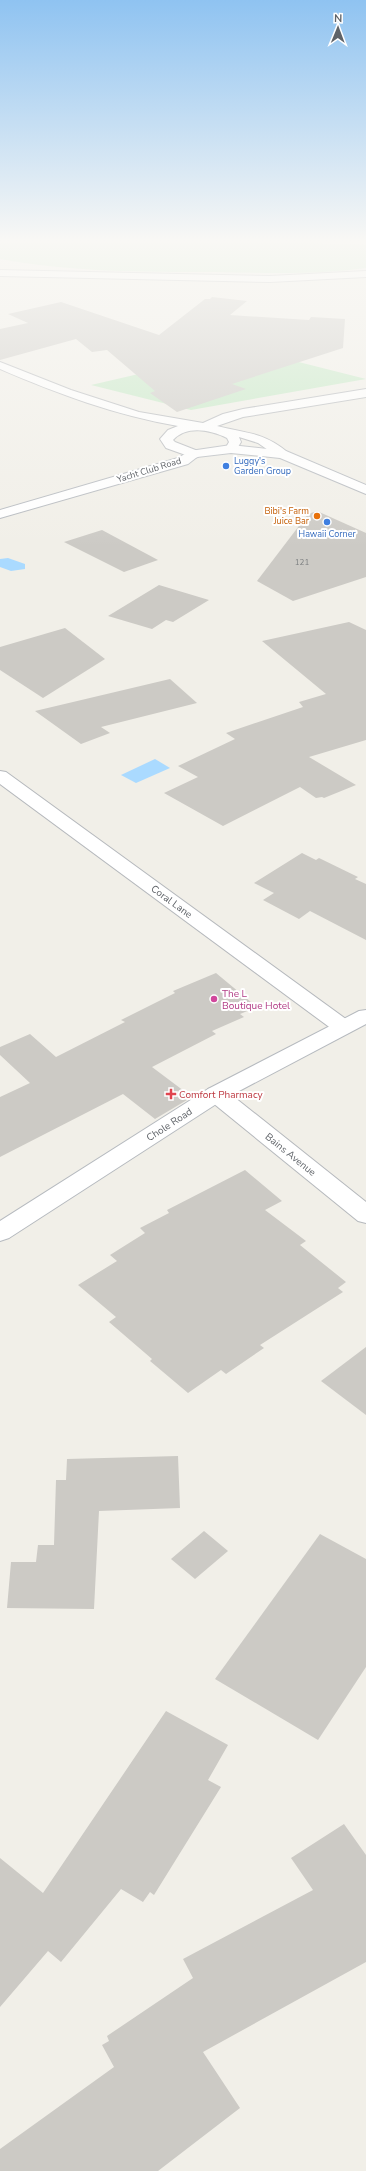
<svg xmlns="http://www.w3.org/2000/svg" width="366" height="2171" font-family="'Nunito Sans',sans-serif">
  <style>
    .green { fill: #c5e8c5 }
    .water { fill: #aadaff }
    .building { fill: #cccac5 }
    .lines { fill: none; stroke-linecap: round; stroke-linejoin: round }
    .street-casing { stroke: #b5b8bc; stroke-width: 2 }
    .secondary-casing { stroke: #b6babf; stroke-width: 2 }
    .street { fill: #fff; fill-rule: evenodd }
    .secondary { fill: #fff; fill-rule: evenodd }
    .shop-dot { fill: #3f7fe0; stroke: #fff; stroke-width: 1.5 }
    .food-dot { fill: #e8710a; stroke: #fff; stroke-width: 1.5 }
    .hotel-dot { fill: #d1479c; stroke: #fff; stroke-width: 1.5 }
    .health-dot { fill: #e0444e; stroke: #fff; stroke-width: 1.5 }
    .labels { text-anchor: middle; stroke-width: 4; stroke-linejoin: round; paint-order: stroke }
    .number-label { font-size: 8px; fill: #7a7d7f }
    .far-shop-label { font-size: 9px; fill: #366cbe; stroke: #fff; text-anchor: start }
    .far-street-label { font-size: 9px; fill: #5f6368; stroke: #fff }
    .far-food-label { font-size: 9px; fill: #c56008; stroke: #fff; text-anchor: end }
    .street-label { font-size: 10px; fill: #5f6368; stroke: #fff }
    .hotel-label { font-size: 10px; fill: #b23c85; stroke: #fff; text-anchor: start }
    .health-label { font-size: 10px; fill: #be3a42; stroke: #fff; text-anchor: start }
  </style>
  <rect width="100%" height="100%" fill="#f1efe8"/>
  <g class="green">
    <path d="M0 243H314L366 245V268C316 275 265 273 215 272 143 272 70 272 0 259Z"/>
    <polygon points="247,349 366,379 191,410 91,385"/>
  </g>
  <g class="water">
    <polygon points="8,558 25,564 25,569 11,571 0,567 0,559"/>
    <polygon points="155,759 170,768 136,783 121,775"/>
  </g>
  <g class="building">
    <polygon points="212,297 247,301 230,315 309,320 311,317 345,319 343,348 232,384 246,389 177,412 150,393 155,391 107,350 92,352 76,339 0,360 0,329 28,323 8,314 61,302 159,335 205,299 210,299"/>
    <polygon points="317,511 366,533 366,577 293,601 257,581 308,514"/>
    <polygon points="102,530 158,560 124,572 64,542"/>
    <polygon points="159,585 209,600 173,622 166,620 152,629 108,616"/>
    <polygon points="349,622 366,630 366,740 309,757 356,785 324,798 322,797 316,798 300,787 223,826 164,793 198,777 178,766 235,739 226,733 303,707 299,702 326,694 262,641"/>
    <polygon points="65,628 105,659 43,698 0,670 0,647"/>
    <polygon points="170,679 197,703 101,727 110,733 81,744 35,711"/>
    <polygon points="302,853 316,860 319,858 358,877 355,879 366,884 366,940 310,911 299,919 263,900 274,893 254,883"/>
    <polygon points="216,973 257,1007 240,1014 244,1017 212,1031 216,1034 152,1067 192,1097 155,1119 123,1094 0,1157 0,1097 30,1083 0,1055 0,1047 30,1034 56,1057 125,1022 121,1020 175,993 173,991"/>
    <polygon points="245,1170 282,1201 265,1210 306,1241 300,1245 346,1282 338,1288 343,1292 260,1345 264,1348 226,1374 221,1370 188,1393 150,1361 152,1359 109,1322 116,1317 78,1285 117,1261 110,1255 145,1233 140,1228 169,1213 167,1210"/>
    <polygon points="366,1347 366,1415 321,1381"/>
    <polygon points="178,1456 180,1508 99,1511 94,1609 7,1608 11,1562 36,1562 38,1545 54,1545 56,1480 66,1480 67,1459"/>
    <polygon points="204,1531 228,1551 195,1579 171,1559"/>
    <polygon points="320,1534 366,1559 366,1667 318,1740 215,1679"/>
    <polygon points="166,1711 228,1745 208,1780 221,1787 154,1895 150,1892 143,1902 121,1889 61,1962 48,1951 0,2007 0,1858 43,1893"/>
    <polygon points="344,1824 366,1855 366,1962 203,2052 240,2108 158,2171 0,2171 0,2149 114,2067 102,2045 109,2041 107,2036 193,1978 183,1959 313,1890 291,1858"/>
  </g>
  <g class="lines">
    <g class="street-casing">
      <g id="street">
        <polygon points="0,270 270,276 366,271 366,277 270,282 0,276"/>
        <path d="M0 362 71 390 139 412 203 423 223 414 243 409 366 389V397L243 417 217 426C244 433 263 432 286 451L288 454 286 457H278L258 443 239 437 241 442 235 452 231 453 225 449 229 442 227 438C210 430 187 425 173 440L175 442 198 451 200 454 198 457 194 458 166 448 160 439 168 430 178 426C115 415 58 394 0 369Z"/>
        <polygon points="0,771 6,772 350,1022 354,1027 350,1032 343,1034 336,1032 0,784"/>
        <polygon points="216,1087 224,1089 366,1202 366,1223 358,1221 208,1099 205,1094 208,1089"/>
      </g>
    </g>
    <g class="secondary-casing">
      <g id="secondary">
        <polygon points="231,445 286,451 366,485 366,494 280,458 231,453 197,457 188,464 0,518 0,510 178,458 190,451"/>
        <polygon points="366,1010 366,1024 224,1099 9,1238 0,1241 0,1221 208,1089 359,1011"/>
      </g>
    </g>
    <use href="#street" class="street"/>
    <use href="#secondary" class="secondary"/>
  </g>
  <linearGradient id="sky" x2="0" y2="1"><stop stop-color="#8fc3f1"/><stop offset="0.44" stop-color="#f9f8f5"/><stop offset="1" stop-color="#f9f8f5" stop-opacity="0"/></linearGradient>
  <rect width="366" height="547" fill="url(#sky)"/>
  <g class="shop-dot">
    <circle cx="226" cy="466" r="4"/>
    <circle cx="327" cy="522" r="4"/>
  </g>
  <circle class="food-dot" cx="317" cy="516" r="4"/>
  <circle class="hotel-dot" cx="214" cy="999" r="4"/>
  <path class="health-dot" d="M169 1088h4v4h4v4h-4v4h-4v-4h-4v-4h4z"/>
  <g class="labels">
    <g class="number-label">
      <text x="302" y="565">121</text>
    </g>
    <g class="far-shop-label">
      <text x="234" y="464">Luggy's<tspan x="234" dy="10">Garden Group</tspan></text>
      <text x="327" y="537" text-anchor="middle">Hawaii Corner</text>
    </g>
    <g class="far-street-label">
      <text transform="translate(149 470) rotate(-17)" y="3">Yacht Club Road</text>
    </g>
    <g class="far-food-label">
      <text x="309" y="514">Bibi's Farm<tspan x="309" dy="10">Juice Bar</tspan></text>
    </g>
    <g class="street-label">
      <text transform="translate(172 901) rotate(36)" y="4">Coral Lane</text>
      <text transform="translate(169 1124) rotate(-33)" y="4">Chole Road</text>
      <text transform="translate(291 1154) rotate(39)" y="4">Bains Avenue</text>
    </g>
    <g class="hotel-label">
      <text x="222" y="997">The L<tspan x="222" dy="12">Boutique Hotel</tspan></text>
    </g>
    <g class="health-label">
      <text x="179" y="1098">Comfort Pharmacy</text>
    </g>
  </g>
  <g transform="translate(338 28) rotate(1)" stroke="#ffffff" stroke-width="3" paint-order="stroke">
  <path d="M0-3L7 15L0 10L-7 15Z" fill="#5f6368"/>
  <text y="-6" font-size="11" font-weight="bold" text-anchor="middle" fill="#5f6368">N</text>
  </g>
</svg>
